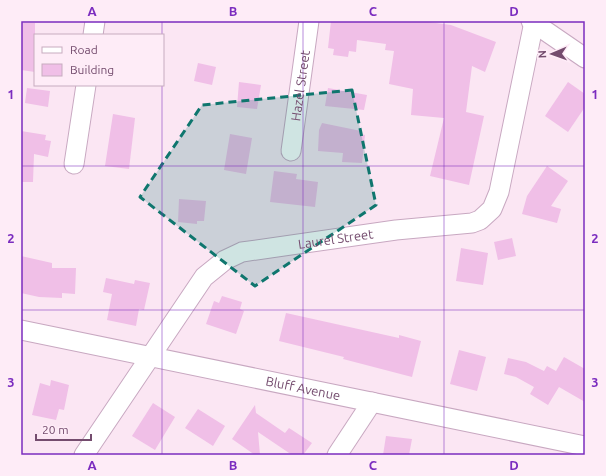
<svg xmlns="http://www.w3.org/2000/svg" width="606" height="476" font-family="Ubuntu,sans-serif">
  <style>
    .building { fill: #f0bfe7 }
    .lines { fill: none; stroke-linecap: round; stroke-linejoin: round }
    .minor-casing { stroke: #c8a8c1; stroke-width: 21 }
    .minor { stroke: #fff; stroke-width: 19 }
    .marked { fill: #0f766e; fill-opacity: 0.2; stroke: #0f766e; stroke-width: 3; stroke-dasharray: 8 5; stroke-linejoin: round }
    .grid { fill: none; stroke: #7b2cbf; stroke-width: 1; stroke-opacity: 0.55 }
    .labels { text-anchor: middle; stroke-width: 3; stroke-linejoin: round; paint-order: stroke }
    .street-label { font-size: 13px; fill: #744c6e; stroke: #feecf7 }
    .neatline { fill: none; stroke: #7b2cbf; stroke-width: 1.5 }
    .grid-label { font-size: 13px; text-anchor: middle; font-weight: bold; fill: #7b2cbf }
  </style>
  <rect width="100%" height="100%" fill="#fbe6f3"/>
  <g class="building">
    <polygon points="331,21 421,21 451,25 496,42 485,72 472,66 466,112 484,116 469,185 430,176 444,118 411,115 413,89 389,84 394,51 385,50 386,44 357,40 356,52 349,51 348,57 333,55 334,49 328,48"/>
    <polygon points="21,23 35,23 35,72 21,70"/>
    <polygon points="198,63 216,67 212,85 194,81"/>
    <polygon points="239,82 261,85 257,109 237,107"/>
    <polygon points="568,82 585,94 585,107 568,132 545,116"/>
    <polygon points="27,88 50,91 48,107 25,103"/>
    <polygon points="328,88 367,95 364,110 325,106"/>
    <polygon points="113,114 135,118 129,169 105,166"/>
    <polygon points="322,123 361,131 361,134 365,135 362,163 342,162 343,153 318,151 319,130"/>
    <polygon points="21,131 46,135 45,140 51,141 48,157 34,154 33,182 21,182"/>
    <polygon points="230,134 252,138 246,174 224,170"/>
    <polygon points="547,166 568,181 551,206 561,209 557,223 522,214 527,196"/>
    <polygon points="274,171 297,174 296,179 318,182 315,207 270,202"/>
    <polygon points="179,199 206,201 204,221 197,221 197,224 178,222"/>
    <polygon points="512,238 516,256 498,260 494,242"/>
    <polygon points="461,248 488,253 483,285 456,281"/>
    <polygon points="21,256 52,263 52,268 76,268 75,294 62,293 62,298 39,297 21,293"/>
    <polygon points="106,278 134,284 135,280 150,283 144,310 139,309 136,326 107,320 112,294 103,292"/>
    <polygon points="222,296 242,302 240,309 244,311 236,334 206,324 214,301 219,303"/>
    <polygon points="286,313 399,338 399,335 421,341 412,377 343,359 344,357 279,341"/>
    <polygon points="459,350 486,357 477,391 450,384"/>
    <polygon points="564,357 585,369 585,402 559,387 548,405 530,394 534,387 516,377 504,374 508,358 526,362 544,371 547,366 556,371"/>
    <polygon points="51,380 69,385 64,410 59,409 56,420 32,415 40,383 50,386"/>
    <polygon points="153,403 175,417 155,450 132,436"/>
    <polygon points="255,405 256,413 285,433 289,428 312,443 303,455 292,455 258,432 260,455 255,455 232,439"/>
    <polygon points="198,409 225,426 213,446 185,428"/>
    <polygon points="386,436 412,439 409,455 383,455"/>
  </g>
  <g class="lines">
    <g class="minor-casing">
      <g id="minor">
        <polyline points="531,21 585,58"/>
        <polyline points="93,35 95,21"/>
        <path id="s1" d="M291 151 309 21"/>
        <polyline points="74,164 86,85"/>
        <path id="s2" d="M21 330 585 446"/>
        <path id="s3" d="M84 455 204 277 225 260 242 252 396 230 472 223 480 220 492 209 499 192 534 22"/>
        <polyline points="337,455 372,402"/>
      </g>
    </g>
    <use href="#minor" class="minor"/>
  </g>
  <path class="marked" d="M352 90 376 205 255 286 140 197 202 105Z"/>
  <path class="grid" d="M162 21V35M303 21V455M444 21V455M162 85V455M21 166H585M21 310H585"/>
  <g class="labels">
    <g class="street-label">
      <text dy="5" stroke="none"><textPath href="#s1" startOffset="66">Hazel Street</textPath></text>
      <text dy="5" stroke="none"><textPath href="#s3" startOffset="355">Laurel Street</textPath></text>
      <text dy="5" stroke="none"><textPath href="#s2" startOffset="288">Bluff Avenue</textPath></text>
    </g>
  </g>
  <rect width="606" height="476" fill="none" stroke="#feecf7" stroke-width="44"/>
  <rect x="34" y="34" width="130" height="52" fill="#feecf7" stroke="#c7acc0"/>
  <rect x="42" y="47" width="20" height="6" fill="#ffffff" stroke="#c7acc0"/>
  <text x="70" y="54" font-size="12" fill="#744c6e">Road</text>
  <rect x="42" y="64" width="20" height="12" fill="#f0bfe7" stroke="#c7acc0"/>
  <text x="70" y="74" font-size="12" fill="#744c6e">Building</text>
  <g transform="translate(552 54) rotate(268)" stroke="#feecf7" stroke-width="3" paint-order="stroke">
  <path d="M0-3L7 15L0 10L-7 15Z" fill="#744c6e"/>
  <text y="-6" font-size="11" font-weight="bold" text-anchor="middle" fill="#744c6e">N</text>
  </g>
  <path d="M36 434v6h55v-6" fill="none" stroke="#744c6e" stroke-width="2"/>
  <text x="42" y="434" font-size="12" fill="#744c6e" stroke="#feecf7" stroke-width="3" paint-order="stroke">20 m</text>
  <rect x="22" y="22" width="562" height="432" class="neatline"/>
  <g class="grid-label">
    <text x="92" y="16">A</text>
    <text x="233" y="16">B</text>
    <text x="373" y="16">C</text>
    <text x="514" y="16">D</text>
    <text x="11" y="99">1</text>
    <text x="595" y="99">1</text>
    <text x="11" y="243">2</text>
    <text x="595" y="243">2</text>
    <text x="11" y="387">3</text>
    <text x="595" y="387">3</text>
    <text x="92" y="470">A</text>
    <text x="233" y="470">B</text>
    <text x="373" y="470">C</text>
    <text x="514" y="470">D</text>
  </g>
</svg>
